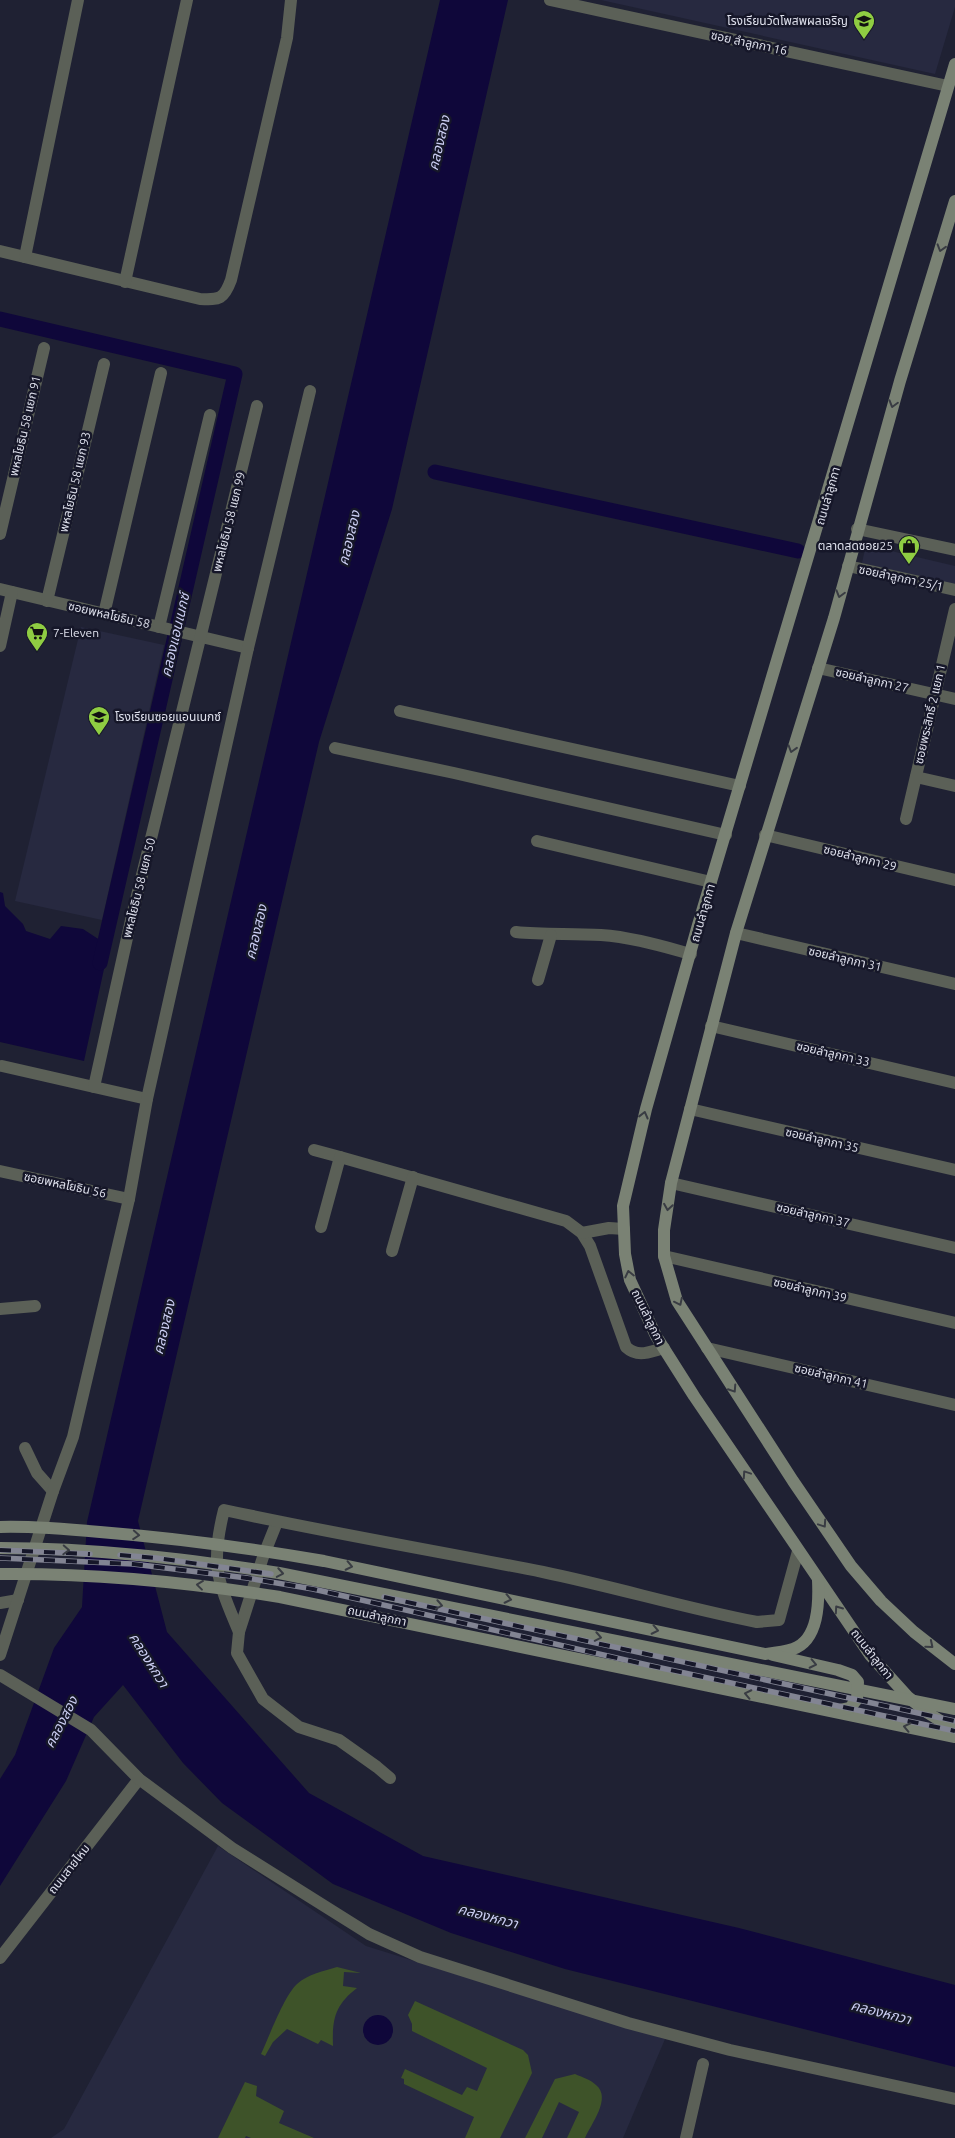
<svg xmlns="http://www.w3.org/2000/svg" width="955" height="2138" font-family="Ubuntu,'Noto Sans Thai',sans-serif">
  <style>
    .built { fill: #272940 }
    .green { fill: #3e5329 }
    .water { fill: #0f073a }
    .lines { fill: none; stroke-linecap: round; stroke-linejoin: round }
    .canal { stroke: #0f073a; stroke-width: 15 }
    .minor { stroke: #5b6057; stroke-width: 12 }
    .tertiary { stroke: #5b6057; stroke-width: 12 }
    .secondary { stroke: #7a8274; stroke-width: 12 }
    .rail-casing { stroke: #828493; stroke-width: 5.5 }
    .rail { stroke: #161729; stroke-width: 4; stroke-dasharray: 11; stroke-linecap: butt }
    .oneway { stroke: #393c43 }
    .labels { text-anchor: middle; stroke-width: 5; stroke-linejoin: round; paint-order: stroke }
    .poi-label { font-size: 12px; fill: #dee0ec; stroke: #161729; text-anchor: end }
    .street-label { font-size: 12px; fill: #dee0ec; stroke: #161729 }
    .water-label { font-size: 14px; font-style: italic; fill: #cccff3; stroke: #161729 }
  </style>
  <rect width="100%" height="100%" fill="#1f2133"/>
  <g class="built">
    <polygon points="601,0 955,0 955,7 935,74"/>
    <polygon points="866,545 955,566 955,585 862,563"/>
    <polygon points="81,627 164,645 102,920 15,901"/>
    <polygon points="218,1846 366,1946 665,2039 623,2138 51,2138 64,2129"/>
  </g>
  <g class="green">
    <path d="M337 1967 361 1973 344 1972 343 1986 357 1988C335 2005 332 2019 333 2046L321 2040 318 2044 287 2029 273 2042 265 2056 261 2054C269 2037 284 1996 297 1984 308 1974 324 1971 337 1967Z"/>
    <polygon points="415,2001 523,2050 528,2055 532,2073 500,2138 465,2138 474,2117 404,2084 404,2079 401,2078 405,2069 462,2095 467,2087 477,2091 487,2068 412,2031 412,2024 408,2015"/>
    <path d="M575 2074C582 2077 591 2080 596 2085 612 2098 591 2124 585 2138H567L579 2112 559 2102 542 2138H525L555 2079Z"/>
    <polygon points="245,2082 257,2086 256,2096 284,2111 279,2123 314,2138 251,2138 246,2136 245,2138 218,2138"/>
  </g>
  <g class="water">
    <polygon points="440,0 508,0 392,509 319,742 138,1521 167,1632 309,1793 423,1856 739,1928 955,1985 955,2067 565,1969 451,1933 333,1884 222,1803 183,1763 123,1685 94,1717 66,1781 0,1886 0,1779 15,1755 54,1648 82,1607 87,1522"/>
    <polygon points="0,892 3,893 5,906 23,924 26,931 50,939 61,926 83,929 109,946 84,1061 0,1042"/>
    <circle cx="378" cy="2030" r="15"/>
  </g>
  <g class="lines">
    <g class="canal">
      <polyline points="0,319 235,374 100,963"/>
      <polyline points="435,472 798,551"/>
    </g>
    <g class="minor">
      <polyline points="550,0 948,86"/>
      <path d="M0 251 200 299C220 300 224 299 231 280L287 38 291 0"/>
      <polyline points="25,257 78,0"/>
      <polyline points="125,282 187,0"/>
      <polyline points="857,529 955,550"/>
      <polyline points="0,534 44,348"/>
      <polyline points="848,566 955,590"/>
      <polyline points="0,589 248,648"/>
      <polyline points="47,601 104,364"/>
      <polyline points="104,614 161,373"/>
      <polyline points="159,627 210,415"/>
      <polyline points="0,646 12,592"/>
      <polyline points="818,668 955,699"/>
      <polyline points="400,711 740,786"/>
      <polyline points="335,748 454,773 726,835"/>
      <polyline points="916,777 955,786"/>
      <polyline points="906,819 955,609"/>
      <polyline points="765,835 955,880"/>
      <polyline points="537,841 711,882"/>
      <path d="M516 932C544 935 572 933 601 935 631 937 661 946 691 954"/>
      <polyline points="736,933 955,984"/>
      <polyline points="538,980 551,935"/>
      <polyline points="711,1026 955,1083"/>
      <polyline points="2,1066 94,1087"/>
      <polyline points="147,1099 94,1087 131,920 257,406"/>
      <polyline points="690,1109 955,1170"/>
      <polyline points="314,1150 340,1157"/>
      <polyline points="0,1171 129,1199"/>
      <polyline points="671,1183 955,1248"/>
      <path d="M321 1227 340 1157 566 1221 582 1233 590 1246 626 1347C638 1358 649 1352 664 1348"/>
      <polyline points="582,1233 609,1228 624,1229"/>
      <polyline points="392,1251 413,1177"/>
      <polyline points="664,1256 955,1323"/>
      <polyline points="0,1309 35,1306"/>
      <polyline points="707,1348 955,1405"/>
      <polyline points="25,1448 37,1473 53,1491"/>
      <polyline points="277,1522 263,1557 239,1632 237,1653 263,1699 299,1727 339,1740 377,1767 390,1778"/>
      <polyline points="0,1603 18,1600"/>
      <path d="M239 1632C230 1610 216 1581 217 1557 217 1541 220 1526 224 1510 330 1533 437 1551 543 1572 615 1587 685 1608 757 1622L779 1620 798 1551"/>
      <polyline points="0,1655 53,1491 73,1437 129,1199 147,1099 248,648 310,391"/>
      <polyline points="0,1958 139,1779"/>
      <polyline points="686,2138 703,2064"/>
    </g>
    <polyline class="tertiary" points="0,1675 91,1730 139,1779 232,1848 369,1934 420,1957 628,2023 730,2050 955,2099"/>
    <g class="secondary">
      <polyline points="955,64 698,925 646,1109 623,1206 625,1254 630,1280 656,1336 694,1396 870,1655 908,1697 928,1713 955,1730"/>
      <polyline points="955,201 900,381 834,618 736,933 671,1183 664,1230 664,1256 677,1301 793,1481 851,1566 881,1601 914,1632 955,1664"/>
      <path d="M0 1527C33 1526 67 1529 100 1532 175 1538 249 1548 324 1561L765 1654C774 1653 784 1652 793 1649 819 1640 819 1602 818 1580"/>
      <path d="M0 1548C94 1548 186 1559 279 1573L955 1709"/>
      <path d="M0 1574C94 1573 187 1582 280 1597L955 1737"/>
      <polyline points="773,1655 838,1670 852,1675 858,1682 857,1699 850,1708 835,1711"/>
    </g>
    <g class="rail-casing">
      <g id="rail">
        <polyline points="0,1550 90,1554"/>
        <polyline points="120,1555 156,1558 271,1574"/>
        <polyline points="0,1558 133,1564 247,1578 313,1589 652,1666 955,1731"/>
        <polyline points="384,1597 955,1721"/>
      </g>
    </g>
    <use href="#rail" class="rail"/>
  </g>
  <defs><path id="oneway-chevron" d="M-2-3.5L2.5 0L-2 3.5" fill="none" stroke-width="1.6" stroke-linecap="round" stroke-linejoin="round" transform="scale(1.25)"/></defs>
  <g class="oneway">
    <use href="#oneway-chevron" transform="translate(941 248) rotate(107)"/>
    <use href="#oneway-chevron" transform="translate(893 404) rotate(106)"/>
    <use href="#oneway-chevron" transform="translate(840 594) rotate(106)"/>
    <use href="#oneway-chevron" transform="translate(792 749) rotate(107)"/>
    <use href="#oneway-chevron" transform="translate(644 1115) rotate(-76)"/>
    <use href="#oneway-chevron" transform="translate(668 1207) rotate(99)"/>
    <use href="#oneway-chevron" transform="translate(629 1274) rotate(-103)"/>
    <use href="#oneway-chevron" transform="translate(679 1302) rotate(64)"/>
    <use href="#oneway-chevron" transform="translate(733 1389) rotate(57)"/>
    <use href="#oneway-chevron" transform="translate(746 1474) rotate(-124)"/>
    <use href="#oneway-chevron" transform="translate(823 1524) rotate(56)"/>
    <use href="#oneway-chevron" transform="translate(136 1535) rotate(4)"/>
    <use href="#oneway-chevron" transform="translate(66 1550) rotate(3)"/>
    <use href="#oneway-chevron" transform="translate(349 1566) rotate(12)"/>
    <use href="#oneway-chevron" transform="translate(280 1573) rotate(10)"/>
    <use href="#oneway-chevron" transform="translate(200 1585) rotate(-173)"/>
    <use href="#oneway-chevron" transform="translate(508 1599) rotate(12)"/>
    <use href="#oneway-chevron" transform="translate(439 1605) rotate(11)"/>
    <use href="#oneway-chevron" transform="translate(838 1609) rotate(-125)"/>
    <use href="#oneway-chevron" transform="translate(655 1630) rotate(12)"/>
    <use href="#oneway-chevron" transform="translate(598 1637) rotate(11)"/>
    <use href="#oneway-chevron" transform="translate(930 1645) rotate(40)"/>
    <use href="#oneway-chevron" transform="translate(813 1664) rotate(12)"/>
    <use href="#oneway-chevron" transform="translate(748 1694) rotate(-168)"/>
    <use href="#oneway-chevron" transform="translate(907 1727) rotate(-168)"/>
  </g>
  <defs>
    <g id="school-pin" transform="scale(1.125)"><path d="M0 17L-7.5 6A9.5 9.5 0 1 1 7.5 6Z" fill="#8fcd42" stroke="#161729"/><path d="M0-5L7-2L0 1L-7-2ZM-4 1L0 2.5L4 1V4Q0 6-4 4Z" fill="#111"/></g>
    <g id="shop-pin" transform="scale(1.125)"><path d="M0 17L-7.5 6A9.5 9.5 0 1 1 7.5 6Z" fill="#8fcd42" stroke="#161729"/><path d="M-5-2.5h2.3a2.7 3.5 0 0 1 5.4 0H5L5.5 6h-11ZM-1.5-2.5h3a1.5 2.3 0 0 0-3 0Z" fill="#111"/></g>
    <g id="supermarket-pin" transform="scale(1.125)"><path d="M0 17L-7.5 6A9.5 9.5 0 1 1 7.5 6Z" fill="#8fcd42" stroke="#161729"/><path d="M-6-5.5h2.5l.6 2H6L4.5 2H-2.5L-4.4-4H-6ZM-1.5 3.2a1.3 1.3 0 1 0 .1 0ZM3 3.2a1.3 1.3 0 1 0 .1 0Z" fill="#111"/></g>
  </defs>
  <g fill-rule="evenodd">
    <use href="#school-pin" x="864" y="21"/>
    <use href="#shop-pin" x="909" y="546"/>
    <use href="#supermarket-pin" x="37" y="633"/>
    <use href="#school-pin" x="99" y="717"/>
  </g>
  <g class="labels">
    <g class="poi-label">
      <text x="848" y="25">โรงเรียนวัดโพสพผลเจริญ</text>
      <text x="893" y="550">ตลาดสดซอย25</text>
      <text x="53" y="637" text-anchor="start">7-Eleven</text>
      <text x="115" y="721" text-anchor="start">โรงเรียนซอยแอนเนกซ์</text>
    </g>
    <g class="street-label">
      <text transform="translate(749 43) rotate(12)" y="4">ซอย ลำลูกกา 16</text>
      <text transform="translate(25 426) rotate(-77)" y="4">พหลโยธิน 58 แยก 91</text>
      <text transform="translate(75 482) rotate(-77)" y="4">พหลโยธิน 58 แยก 93</text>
      <text transform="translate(828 496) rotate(-74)" y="4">ถนนลำลูกกา</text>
      <text transform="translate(229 522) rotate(-76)" y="4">พหลโยธิน 58 แยก 99</text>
      <text transform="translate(901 578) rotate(12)" y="4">ซอยลำลูกกา 25/1</text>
      <text transform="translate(109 615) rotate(13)" y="4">ซอยพหลโยธิน 58</text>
      <text transform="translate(872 680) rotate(13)" y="4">ซอยลำลูกกา 27</text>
      <text transform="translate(930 714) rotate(-77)" y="4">ซอยพระสิทธิ์ 2 แยก 1</text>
      <text transform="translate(860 858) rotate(14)" y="4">ซอยลำลูกกา 29</text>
      <text transform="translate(139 888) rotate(-76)" y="4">พหลโยธิน 58 แยก 50</text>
      <text transform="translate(703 913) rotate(-74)" y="4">ถนนลำลูกกา</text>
      <text transform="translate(845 959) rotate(13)" y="4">ซอยลำลูกกา 31</text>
      <text transform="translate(833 1054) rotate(13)" y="4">ซอยลำลูกกา 33</text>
      <text transform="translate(822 1140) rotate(13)" y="4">ซอยลำลูกกา 35</text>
      <text transform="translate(65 1185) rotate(12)" y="4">ซอยพหลโยธิน 56</text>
      <text transform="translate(813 1215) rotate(13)" y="4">ซอยลำลูกกา 37</text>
      <text transform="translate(810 1290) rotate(13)" y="4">ซอยลำลูกกา 39</text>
      <text transform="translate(648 1317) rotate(64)" y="4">ถนนลำลูกกา</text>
      <text transform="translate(831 1376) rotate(13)" y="4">ซอยลำลูกกา 41</text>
      <text transform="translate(377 1616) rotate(12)" y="4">ถนนลำลูกกา</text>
      <text transform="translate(872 1654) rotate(52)" y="4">ถนนลำลูกกา</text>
      <text transform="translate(69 1869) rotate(-52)" y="4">ถนนสายไหม</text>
    </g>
    <g class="water-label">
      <text transform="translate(439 143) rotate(-77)" y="5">คลองสอง</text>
      <text transform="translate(349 538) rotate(-77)" y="5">คลองสอง</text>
      <text transform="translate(175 635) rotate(-77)" y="5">คลองแอนเนกซ์</text>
      <text transform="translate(256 932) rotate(-77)" y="5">คลองสอง</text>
      <text transform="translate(164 1327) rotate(-77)" y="5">คลองสอง</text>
      <text transform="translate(149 1660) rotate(58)" y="5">คลองหกวา</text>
      <text transform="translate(61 1722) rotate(-63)" y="5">คลองสอง</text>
      <text transform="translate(488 1916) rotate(15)" y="5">คลองหกวา</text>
      <text transform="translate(881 2012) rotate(14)" y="5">คลองหกวา</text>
    </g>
  </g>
</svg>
